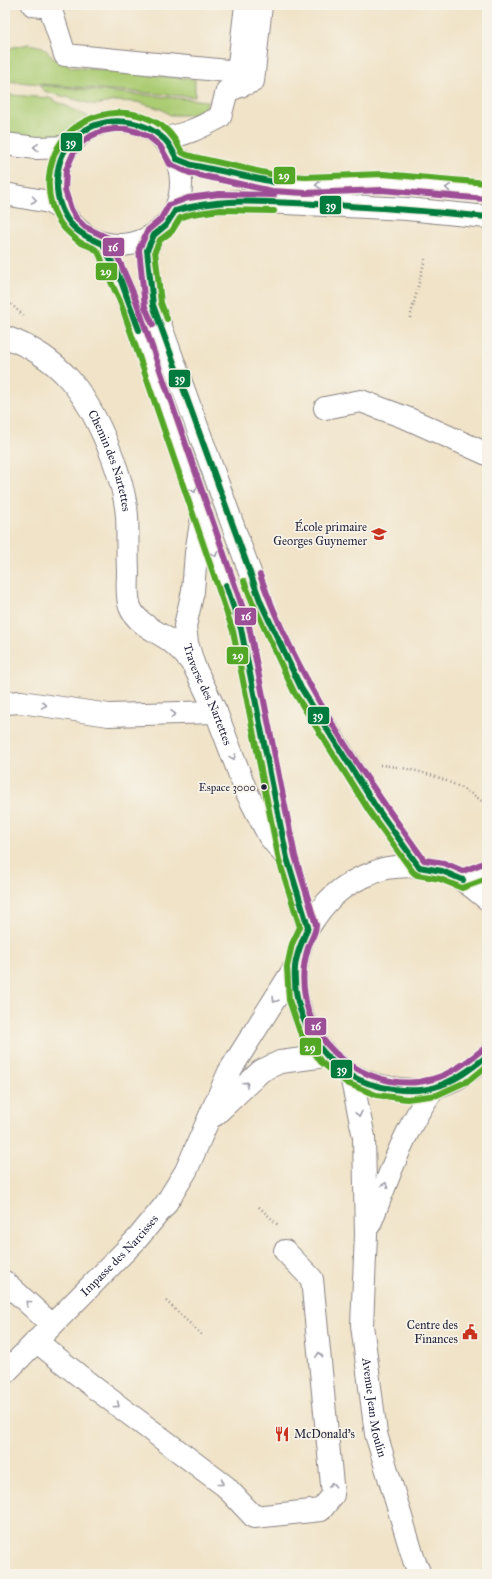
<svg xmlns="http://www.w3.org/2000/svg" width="492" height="1579" font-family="'IM FELL Great Primer',serif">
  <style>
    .green { fill: #accc73; stroke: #677757 }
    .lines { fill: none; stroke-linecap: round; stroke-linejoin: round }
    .minor-casing { stroke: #898282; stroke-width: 24 }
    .major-casing { stroke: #898282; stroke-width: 24 }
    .path { stroke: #898282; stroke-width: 2.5; stroke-dasharray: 1 3; stroke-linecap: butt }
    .minor { stroke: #fff; stroke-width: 22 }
    .major { stroke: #fff; stroke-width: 22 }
    .bus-1-casing { stroke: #f7f3e8; stroke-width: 9 }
    .bus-2-casing { stroke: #f7f3e8; stroke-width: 9 }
    .bus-3-casing { stroke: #f7f3e8; stroke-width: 9 }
    .bus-1 { stroke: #007b3e; stroke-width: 6 }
    .bus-2 { stroke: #52a725; stroke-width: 6 }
    .bus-3 { stroke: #9c4e96; stroke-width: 6 }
    .oneway { stroke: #9c9ca7 }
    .bus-dot { fill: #22223b; stroke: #f7f3e8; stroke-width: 1.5 }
    .labels { text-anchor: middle; stroke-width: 3.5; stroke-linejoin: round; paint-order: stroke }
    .bus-label { font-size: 11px; fill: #22223b; stroke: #f7f3e8; text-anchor: end }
    .street-label { font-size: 12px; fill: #22223b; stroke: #f7f3e8 }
    .poi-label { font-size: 12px; fill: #22223b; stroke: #f7f3e8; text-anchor: end }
    .line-badge { stroke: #f7f3e8; stroke-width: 1.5 }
    .badge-label { font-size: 11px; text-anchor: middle; font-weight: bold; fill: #fff }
  </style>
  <rect width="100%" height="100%" fill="#f7f3e8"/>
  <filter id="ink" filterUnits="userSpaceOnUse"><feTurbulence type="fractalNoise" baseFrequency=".025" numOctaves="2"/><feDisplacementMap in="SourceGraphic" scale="8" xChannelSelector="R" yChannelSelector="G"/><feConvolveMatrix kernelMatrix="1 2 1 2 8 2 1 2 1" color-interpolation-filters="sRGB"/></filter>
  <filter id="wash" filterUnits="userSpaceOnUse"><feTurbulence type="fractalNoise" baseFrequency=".012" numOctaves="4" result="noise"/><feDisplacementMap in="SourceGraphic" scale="16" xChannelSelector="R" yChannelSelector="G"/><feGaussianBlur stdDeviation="0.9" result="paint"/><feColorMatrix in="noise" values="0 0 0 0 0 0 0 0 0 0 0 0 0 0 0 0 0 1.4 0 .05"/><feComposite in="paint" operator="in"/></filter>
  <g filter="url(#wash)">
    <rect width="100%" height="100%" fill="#f0e3c8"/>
    <g class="green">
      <polygon points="29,44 43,47 59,64 63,60 71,67 195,79 195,97 5,81 5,49"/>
      <polygon points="39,85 208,101 206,106 196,115 170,115 161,109 137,102 117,101 95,105 44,91"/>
      <polygon points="12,95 49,98 89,117 60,135 17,138 5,135 5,96"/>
    </g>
  </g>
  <g filter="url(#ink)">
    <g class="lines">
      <g class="minor-casing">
        <g id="minor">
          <polyline points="33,5 50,7 65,55 238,72 246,5"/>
          <path d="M163 138C184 136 201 127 220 117L227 91 253 81 261 5"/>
          <path id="s1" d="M5 337C61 357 86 393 108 446 117 468 125 492 127 516 128 534 127 553 128 571 128 583 126 595 130 607 136 623 156 631 169 640 179 648 187 656 194 666"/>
          <polyline points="325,408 361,401 409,419 487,454"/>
          <path id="s2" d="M202 517 196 553 193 591 185 626 187 643 194 666 216 712 246 791 269 836 287 858"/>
          <polyline points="5,703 21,702 109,715 216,712"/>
          <polyline points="463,880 487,870"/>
          <path id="s3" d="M351 1076 364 1137 366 1235 362 1325 376 1434 414 1560 420 1574"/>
          <polyline points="215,1115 261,1071 280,1062 326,1056"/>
          <path d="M370 1224C389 1177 404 1128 435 1087"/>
          <polyline points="5,1282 52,1325"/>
          <polyline points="36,1341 96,1389 225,1486 254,1517 321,1510 333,1495 312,1279 285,1251"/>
          <path id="s4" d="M5 1373 137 1239 165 1205 186 1171 229 1072 295 967"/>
        </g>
      </g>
      <g class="major-casing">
        <g id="major">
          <circle cx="119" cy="183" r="62"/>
          <polyline points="5,144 36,148 67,147"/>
          <polyline points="177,159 192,165 274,183 305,185 382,182 487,191"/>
          <polyline points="5,194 49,202 61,209"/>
          <path d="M175 211C198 203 221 202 246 201L407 209 487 217"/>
          <polyline points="154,235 147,250 153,305 261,603 301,688 376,807 419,867"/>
          <polyline points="103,244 127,298 178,443 241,629 287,858 308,927"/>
          <path d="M487 899C479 893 472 886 463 881 441 867 412 864 387 868 381 869 375 872 370 874 346 883 331 895 316 916 268 982 310 1077 391 1088 405 1090 422 1091 436 1087 445 1084 458 1079 466 1073 474 1069 480 1061 487 1056"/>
        </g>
      </g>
      <g class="path">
        <polyline points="5,299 24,316"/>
        <polyline points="410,318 425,259"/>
        <path d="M380 765C417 768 458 781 487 805"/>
        <polyline points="259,1207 279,1226"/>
        <polyline points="166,1301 203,1336"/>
      </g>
      <use href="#minor" class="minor"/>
      <use href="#major" class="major"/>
      <g class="bus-1-casing">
        <g id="bus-1">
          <polyline points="177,159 192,165 274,182"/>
          <polyline points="175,211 166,225 154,235 147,250 153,305 261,603 301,688 376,807 419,867"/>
          <path d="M175 211C220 197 267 202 314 204 372 207 429 211 487 217"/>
          <polyline points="103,244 121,281 139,330"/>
          <path d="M103 244C91 239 79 234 70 223 51 198 52 157 77 136 102 115 140 117 164 139 170 144 173 152 177 159"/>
          <polyline points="226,585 241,629 287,858 308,927"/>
          <polyline points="419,867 442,871 463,880"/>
          <path d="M308 927C303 940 296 953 295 967 292 1010 314 1052 350 1075 363 1083 379 1087 393 1089 407 1091 422 1091 435 1087 455 1081 471 1069 487 1056"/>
        </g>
      </g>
      <g class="bus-2-casing">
        <g id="bus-2">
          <path d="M487 183 383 174 305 177 275 175 194 157C191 156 186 155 183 153 180 150 178 144 175 140 168 129 156 121 144 117 121 109 96 113 77 126 45 148 39 200 65 229 70 234 75 239 81 243 86 245 94 247 97 251 100 254 102 261 103 265 109 277 114 289 120 301L233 631 279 860 300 927 292 944 287 967 289 1000 300 1032 321 1062 347 1083 376 1095 407 1099 437 1095 470 1080 487 1066"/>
          <polyline points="167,319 161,303 155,251 160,240 172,231 180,218 192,214 220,210 274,211"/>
          <polyline points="244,581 254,606 294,692 369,811 413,872 417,875 440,879 462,888 487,879"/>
        </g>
      </g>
      <g class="bus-3-casing">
        <g id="bus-3">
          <polyline points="153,325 145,307 139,249 148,230 160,220 169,205 188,198 219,194 274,195"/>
          <path d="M260 575C297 679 360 771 424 860L444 863 463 871 484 863"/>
          <path d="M482 1050C467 1062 451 1074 433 1079 377 1095 313 1054 305 996 302 980 303 964 308 948 310 941 316 933 316 925L295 856 249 626 134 295 110 239 85 227 76 218 71 209 65 190 66 170 74 152 81 143 91 136 102 131 114 129H126L138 132 149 137 160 146 170 164 174 166 190 173 272 191 305 193 382 190 486 199"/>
        </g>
      </g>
      <use href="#bus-1" class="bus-1"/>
      <use href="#bus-2" class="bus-2"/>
      <use href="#bus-3" class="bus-3"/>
    </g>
    <defs><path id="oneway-chevron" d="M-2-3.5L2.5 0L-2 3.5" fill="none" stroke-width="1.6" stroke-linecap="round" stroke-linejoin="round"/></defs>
    <g class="oneway">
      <use href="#oneway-chevron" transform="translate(36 147) rotate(-177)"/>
      <use href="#oneway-chevron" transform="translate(318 185) rotate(177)"/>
      <use href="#oneway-chevron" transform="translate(448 188) rotate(-175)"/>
      <use href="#oneway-chevron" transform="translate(34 200) rotate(11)"/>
      <use href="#oneway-chevron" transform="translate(194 490) rotate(72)"/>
      <use href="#oneway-chevron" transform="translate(215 554) rotate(71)"/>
      <use href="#oneway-chevron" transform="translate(44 705) rotate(9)"/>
      <use href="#oneway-chevron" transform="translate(173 714) rotate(-3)"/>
      <use href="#oneway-chevron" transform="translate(233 757) rotate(69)"/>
      <use href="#oneway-chevron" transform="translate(275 1000) rotate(122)"/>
      <use href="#oneway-chevron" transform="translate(246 1084) rotate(-42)"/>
      <use href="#oneway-chevron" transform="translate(359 1114) rotate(78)"/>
      <use href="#oneway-chevron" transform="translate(385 1185) rotate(-69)"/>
      <use href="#oneway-chevron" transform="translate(28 1303) rotate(-137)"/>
      <use href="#oneway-chevron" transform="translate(319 1355) rotate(-96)"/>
      <use href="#oneway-chevron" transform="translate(117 1405) rotate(37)"/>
      <use href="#oneway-chevron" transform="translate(221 1483) rotate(38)"/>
      <use href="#oneway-chevron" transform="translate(332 1485) rotate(-96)"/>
    </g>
  </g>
  <defs>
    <g id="school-bare" transform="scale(1.2)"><path d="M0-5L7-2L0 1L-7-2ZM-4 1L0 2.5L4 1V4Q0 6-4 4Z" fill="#c8321e" stroke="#f7f3e8" stroke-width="2.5" paint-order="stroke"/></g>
    <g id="civic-bare" transform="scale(1.2)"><path d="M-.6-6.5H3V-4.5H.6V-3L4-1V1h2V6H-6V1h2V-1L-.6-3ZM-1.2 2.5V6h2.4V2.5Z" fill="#c8321e" stroke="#f7f3e8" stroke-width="2.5" paint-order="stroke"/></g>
    <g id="restaurant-bare" transform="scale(1.2)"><path d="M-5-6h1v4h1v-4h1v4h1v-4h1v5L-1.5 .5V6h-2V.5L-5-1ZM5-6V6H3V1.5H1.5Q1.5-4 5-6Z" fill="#c8321e" stroke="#f7f3e8" stroke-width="2.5" paint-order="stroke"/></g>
  </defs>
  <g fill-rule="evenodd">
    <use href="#school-bare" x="379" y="534"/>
    <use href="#civic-bare" x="470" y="1332"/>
    <use href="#restaurant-bare" x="282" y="1434"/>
  </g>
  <circle class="bus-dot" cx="264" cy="787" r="3.5"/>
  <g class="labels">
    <g class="bus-label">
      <text x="256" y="791">Espace 3000</text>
    </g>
    <g class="street-label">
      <text dy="4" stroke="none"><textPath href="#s1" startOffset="170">Chemin des Nartettes</textPath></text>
      <text dy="4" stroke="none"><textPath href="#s2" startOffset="183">Traverse des Nartettes</textPath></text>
      <text dy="4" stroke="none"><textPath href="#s4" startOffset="164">Impasse des Narcisses</textPath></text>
      <text dy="4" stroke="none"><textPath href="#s3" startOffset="334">Avenue Jean Moulin</textPath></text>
    </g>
    <g class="poi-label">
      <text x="367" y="531">École primaire<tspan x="367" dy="14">Georges Guynemer</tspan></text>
      <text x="458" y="1329">Centre des<tspan x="458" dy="14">Finances</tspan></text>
      <text x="294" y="1438" text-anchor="start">McDonald's</text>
    </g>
  </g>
  <g class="line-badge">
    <rect x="60" y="132" width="23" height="20" rx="4" fill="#007b3e"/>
    <rect x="273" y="166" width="23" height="19" rx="4" fill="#52a725"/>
    <rect x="319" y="195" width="23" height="20" rx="4" fill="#007b3e"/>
    <rect x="102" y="237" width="23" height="20" rx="4" fill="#9c4e96"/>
    <rect x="95" y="262" width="23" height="19" rx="4" fill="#52a725"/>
    <rect x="168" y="369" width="23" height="19" rx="4" fill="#007b3e"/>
    <rect x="234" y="607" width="23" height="19" rx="4" fill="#9c4e96"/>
    <rect x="226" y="646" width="23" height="19" rx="4" fill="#52a725"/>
    <rect x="307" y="706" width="23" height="19" rx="4" fill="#007b3e"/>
    <rect x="304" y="1017" width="23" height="19" rx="4" fill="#9c4e96"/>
    <rect x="299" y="1037" width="23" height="19" rx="4" fill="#52a725"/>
    <rect x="330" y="1059" width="23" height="20" rx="4" fill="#007b3e"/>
  </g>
  <g class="badge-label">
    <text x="71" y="146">39</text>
    <text x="284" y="179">29</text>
    <text x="331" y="209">39</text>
    <text x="113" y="251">16</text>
    <text x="106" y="275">29</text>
    <text x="180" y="382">39</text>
    <text x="246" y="620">16</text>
    <text x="238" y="659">29</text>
    <text x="318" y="719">39</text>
    <text x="316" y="1030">16</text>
    <text x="310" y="1051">29</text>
    <text x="342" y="1073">39</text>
  </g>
  <rect width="492" height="1579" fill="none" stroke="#f7f3e8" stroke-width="20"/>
</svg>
